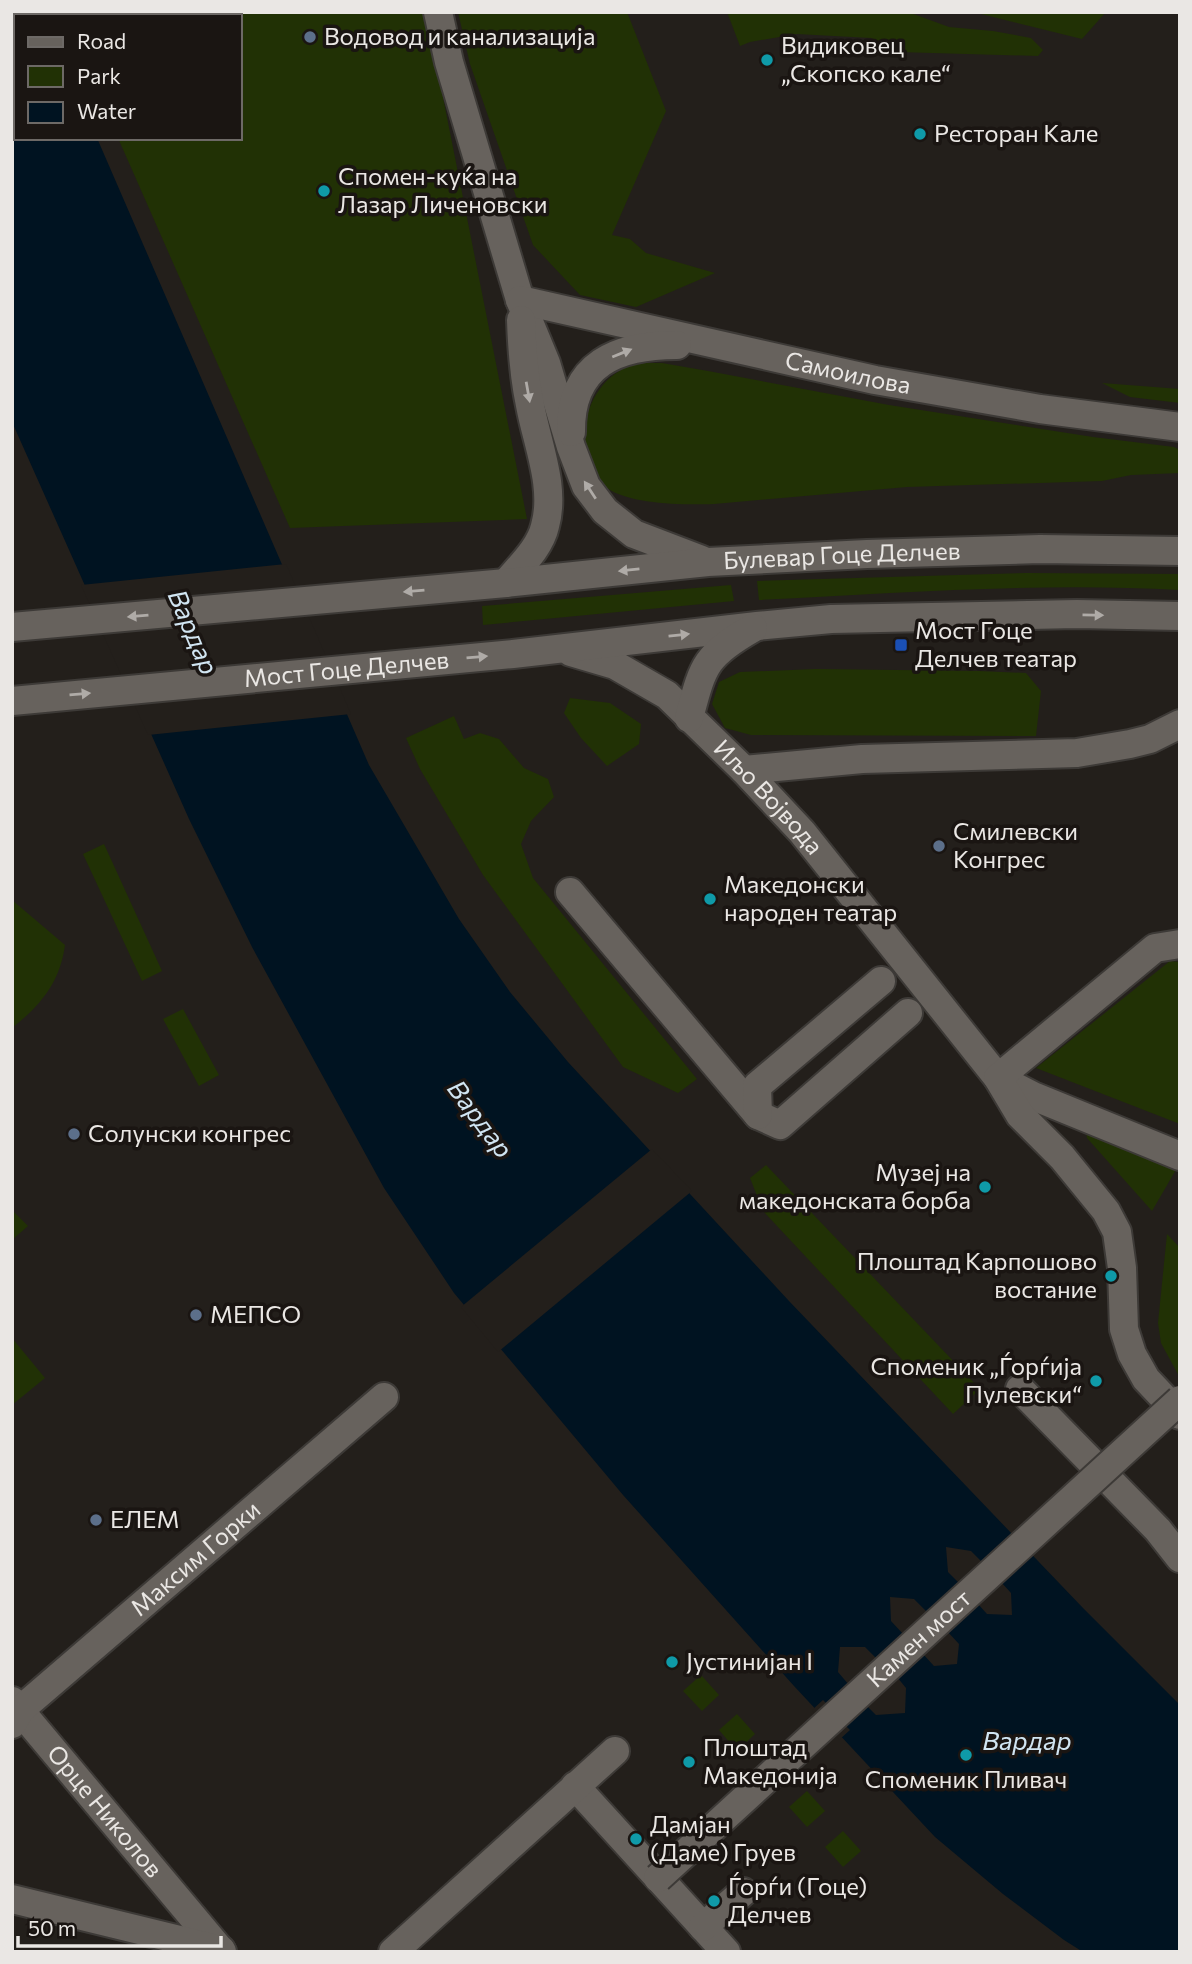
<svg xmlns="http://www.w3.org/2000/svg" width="1192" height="1964" font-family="Commissioner,sans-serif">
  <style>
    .green { fill: #213105 }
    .water { fill: #001321 }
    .pier { fill: #231f1b }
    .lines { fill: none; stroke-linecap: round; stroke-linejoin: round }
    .minor-casing { stroke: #3d3a37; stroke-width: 32 }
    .minor { stroke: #67625d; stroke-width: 28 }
    .minor-bridge-casing { stroke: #3d3a37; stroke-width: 32; stroke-linecap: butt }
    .minor-bridge { stroke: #67625d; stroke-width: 28 }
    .oneway { fill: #afaba7 }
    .service-dot { fill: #5c6f8a; stroke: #1a1512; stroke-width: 2.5 }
    .culture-dot { fill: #0f9aa8; stroke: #1a1512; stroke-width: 2.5 }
    .transit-dot { fill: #1a4fb4; stroke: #1a1512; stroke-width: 2.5 }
    .labels { text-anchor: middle; stroke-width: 7; stroke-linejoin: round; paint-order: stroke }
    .poi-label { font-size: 24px; fill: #eae7e4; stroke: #1a1512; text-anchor: start }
    .street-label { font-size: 24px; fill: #eae7e4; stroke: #1a1512 }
    .water-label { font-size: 26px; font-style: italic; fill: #d1e5f2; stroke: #1a1512 }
  </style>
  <rect width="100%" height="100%" fill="#231f1b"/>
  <g class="green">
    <polygon points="63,12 426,12 527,519 290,528 118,138 240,138 240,16 64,16"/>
    <polygon points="458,12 627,12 666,111 612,235 630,239 646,253 715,273 636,307 580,295 533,245 470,64"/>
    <polygon points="727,12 908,12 949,27 993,31 1031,38 1043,50 1038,56 898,52 871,38 797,34 750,42 740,46"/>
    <polygon points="973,12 1106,12 1082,39"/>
    <path d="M646 363H662L708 371 889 405 1093 437 1174 447 1180 450V473L1131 475 1102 481 907 487 714 504C685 505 631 505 607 488 599 482 593 470 589 461 576 426 593 379 630 366 635 364 641 364 646 363Z"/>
    <polygon points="1102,383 1180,389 1180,403 1130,397"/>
    <path d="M1027 573 1180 574V590C1040 582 899 593 759 600L757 581Z"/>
    <polygon points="731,585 734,601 483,625 482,606"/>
    <polygon points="816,669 979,671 1026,673 1041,691 1036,736 751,735 725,728 712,704 719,682 740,672"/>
    <polygon points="570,698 610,703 641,724 639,744 607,766 581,738 564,713"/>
    <polygon points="454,716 464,739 480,733 499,739 524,768 548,779 554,797 531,821 521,844 533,878 697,1079 678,1093 623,1067 483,875 420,769 406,738"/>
    <polygon points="104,844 162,971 142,981 83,854"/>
    <path d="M12 900 65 945C60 982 41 1005 12 1028Z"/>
    <polygon points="1170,961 1180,962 1180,1124 1036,1068"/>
    <polygon points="183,1009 219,1075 199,1086 163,1019"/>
    <polygon points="1086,1132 1177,1168 1152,1211 1087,1138"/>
    <polygon points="766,1165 980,1389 953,1414 763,1211 750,1178"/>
    <polygon points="12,1210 28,1226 12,1240"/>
    <polygon points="1167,1234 1180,1248 1180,1378 1161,1343 1158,1323"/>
    <polygon points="12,1338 45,1378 12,1405"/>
    <polygon points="701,1675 719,1695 702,1711 683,1691"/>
    <polygon points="737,1714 755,1734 737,1751 719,1730"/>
    <polygon points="807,1791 825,1811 807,1827 789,1807"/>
    <polygon points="843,1831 861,1851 843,1867 825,1847"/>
  </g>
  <polygon class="water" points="12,12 40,12 41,16 16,16 16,138 97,138 369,765 459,919 510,992 568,1062 789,1301 1083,1608 1180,1705 1180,1952 1083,1952 1064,1940 1003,1894 935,1837 794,1686 623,1495 454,1293 384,1188 252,947 189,819 12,422"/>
  <g class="pier">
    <polygon points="286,564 351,714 148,735 81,585"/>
    <polygon points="652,1149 692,1191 498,1352 461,1307"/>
    <polygon points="1016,1532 1035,1552 1001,1582 1011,1593 1012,1615 987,1614 978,1604 947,1631 959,1644 957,1664 934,1666 923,1654 897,1677 906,1688 905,1713 876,1715 866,1705 845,1725 850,1730 839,1740 812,1710 823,1700 828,1705 849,1685 838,1672 840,1647 865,1647 877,1659 904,1635 891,1621 890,1597 914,1599 928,1613 960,1584 948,1572 946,1547 971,1551 983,1563"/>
  </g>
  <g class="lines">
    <g class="minor-casing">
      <g id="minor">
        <polyline points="438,12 449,62 520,300 546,363 571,447 586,486 605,511 634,534 702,560"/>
        <path id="s1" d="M520 300 875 380 1040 409 1180 427"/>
        <path d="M571 432C570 363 618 345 677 345"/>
        <path d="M506 583C520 566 540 548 545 526 556 487 537 444 530 405 524 377 522 349 521 320"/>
        <path id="s2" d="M12 627 506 583 708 562 867 554 1040 549 1180 551"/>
        <path id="s3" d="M571 652 615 665 667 695 744 770 802 832 998 1078 1033 1096 1180 1156"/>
        <path id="s4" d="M12 701 513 654 757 626 831 619 1077 614 1180 616"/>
        <path d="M689 718C703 666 704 656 753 628"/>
        <polyline points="744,770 862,759 1077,753 1130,744 1150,739 1180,724"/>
        <polyline points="570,892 758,1115 780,1125 908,1013"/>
        <polyline points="1180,944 1155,948 998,1078 1020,1115 1062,1157 1106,1211 1117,1232 1122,1268 1124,1329 1132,1354 1146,1379 1180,1415"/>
        <polyline points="758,1115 757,1086 881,981"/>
        <polyline points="1020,1389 1158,1530 1180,1558"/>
        <path id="s5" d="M12 1701 222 1952"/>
        <path id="s6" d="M12 1724 20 1710 384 1397"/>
        <polyline points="575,1786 726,1952"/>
        <polyline points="12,1899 221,1950"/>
        <polyline points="703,1927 743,1892"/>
        <polyline points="393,1952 615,1751"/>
      </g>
    </g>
    <use href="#minor" class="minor"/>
    <g class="minor-bridge-casing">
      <g id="minor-bridge">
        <path id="s7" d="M658 1878 1180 1400"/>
      </g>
    </g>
    <use href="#minor-bridge" class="minor-bridge"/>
  </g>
  <defs><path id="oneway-solid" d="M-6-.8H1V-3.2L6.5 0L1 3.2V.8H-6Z" transform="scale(1.75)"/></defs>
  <g class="oneway">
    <use href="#oneway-solid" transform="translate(622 353) rotate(-22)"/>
    <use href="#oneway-solid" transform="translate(528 392) rotate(80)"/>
    <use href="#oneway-solid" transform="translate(590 490) rotate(-123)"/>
    <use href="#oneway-solid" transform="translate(629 570) rotate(174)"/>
    <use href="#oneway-solid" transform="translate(414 591) rotate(175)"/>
    <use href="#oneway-solid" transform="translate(1093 615) rotate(1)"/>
    <use href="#oneway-solid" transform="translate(138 616) rotate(175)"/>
    <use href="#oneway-solid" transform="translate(679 635) rotate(-6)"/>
    <use href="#oneway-solid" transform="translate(477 657) rotate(-5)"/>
    <use href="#oneway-solid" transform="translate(80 694) rotate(-5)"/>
  </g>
  <g class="service-dot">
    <circle cx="310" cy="37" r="7"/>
    <circle cx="939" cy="846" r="7"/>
    <circle cx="74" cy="1134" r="7"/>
    <circle cx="196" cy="1315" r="7"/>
    <circle cx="96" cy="1520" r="7"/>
  </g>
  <g class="culture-dot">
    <circle cx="767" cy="60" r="7"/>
    <circle cx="920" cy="134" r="7"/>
    <circle cx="324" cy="191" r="7"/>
    <circle cx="710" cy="899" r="7"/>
    <circle cx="985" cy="1187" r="7"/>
    <circle cx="1111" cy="1276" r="7"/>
    <circle cx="1096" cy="1381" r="7"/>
    <circle cx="672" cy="1662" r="7"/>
    <circle cx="966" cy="1755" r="7"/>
    <circle cx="689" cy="1762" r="7"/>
    <circle cx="636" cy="1839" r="7"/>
    <circle cx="714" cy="1901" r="7"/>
  </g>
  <rect class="transit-dot" x="894" y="638" width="14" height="14" rx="3.5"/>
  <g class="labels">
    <g class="poi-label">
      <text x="324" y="45">Водовод и канализација</text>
      <text x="781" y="54">Видиковец<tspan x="781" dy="28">„Скопско кале“</tspan></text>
      <text x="934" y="142">Ресторан Кале</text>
      <text x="338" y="185">Спомен-куќа на<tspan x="338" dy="28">Лазар Личеновски</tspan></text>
      <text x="915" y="639">Мост Гоце<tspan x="915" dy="28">Делчев театар</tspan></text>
      <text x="953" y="840">Смилевски<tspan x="953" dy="28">Конгрес</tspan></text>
      <text x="724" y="893">Македонски<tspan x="724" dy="28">народен театар</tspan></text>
      <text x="88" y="1142">Солунски конгрес</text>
      <text x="971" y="1181" text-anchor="end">Музеј на<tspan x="971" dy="28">македонската борба</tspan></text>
      <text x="1097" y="1270" text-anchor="end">Плоштад Карпошово<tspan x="1097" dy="28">востание</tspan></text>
      <text x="210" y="1323">МЕПСО</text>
      <text x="1082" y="1375" text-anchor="end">Споменик „Ѓорѓија<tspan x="1082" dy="28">Пулевски“</tspan></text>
      <text x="110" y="1528">ЕЛЕМ</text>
      <text x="686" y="1670">Јустинијан I</text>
      <text x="703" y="1756">Плоштад<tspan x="703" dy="28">Македонија</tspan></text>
      <text x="966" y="1788" text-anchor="middle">Споменик Пливач</text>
      <text x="650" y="1833">Дамјан<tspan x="650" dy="28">(Даме) Груев</tspan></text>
      <text x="728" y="1895">Ѓорѓи (Гоце)<tspan x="728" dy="28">Делчев</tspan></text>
    </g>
    <g class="street-label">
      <text dy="8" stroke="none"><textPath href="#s1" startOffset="336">Самоилова</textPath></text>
      <text dy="8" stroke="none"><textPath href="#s2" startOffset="833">Булевар Гоце Делчев</textPath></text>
      <text dy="8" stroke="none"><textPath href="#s4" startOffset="336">Мост Гоце Делчев</textPath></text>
      <text dy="8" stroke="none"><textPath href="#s3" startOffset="250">Иљо Војвода</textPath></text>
      <text dy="8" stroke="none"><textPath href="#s6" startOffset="248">Максим Горки</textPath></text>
      <text dy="8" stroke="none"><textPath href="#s7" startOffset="354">Камен мост</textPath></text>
      <text dy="8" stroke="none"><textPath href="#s5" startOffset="144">Орце Николов</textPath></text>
    </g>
    <g class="water-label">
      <text transform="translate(193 632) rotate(67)" y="9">Вардар</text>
      <text transform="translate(480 1119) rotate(53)" y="9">Вардар</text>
      <text x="1027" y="1750">Вардар</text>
    </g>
  </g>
  <rect width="1192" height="1964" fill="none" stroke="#eae7e4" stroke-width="28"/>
  <rect x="14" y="14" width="228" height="126" fill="#1a1512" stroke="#6d6966" stroke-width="2"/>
  <rect x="28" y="37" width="35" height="10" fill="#67625d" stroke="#6d6966" stroke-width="2"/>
  <text x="77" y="49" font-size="21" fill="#eae7e4">Road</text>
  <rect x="28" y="66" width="35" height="21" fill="#213105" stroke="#6d6966" stroke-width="2"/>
  <text x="77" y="84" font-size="21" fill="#eae7e4">Park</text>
  <rect x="28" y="102" width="35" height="21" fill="#001321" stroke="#6d6966" stroke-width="2"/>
  <text x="77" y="119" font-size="21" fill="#eae7e4">Water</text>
  <path d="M18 1936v10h203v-10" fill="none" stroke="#eae7e4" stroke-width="3.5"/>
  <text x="28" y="1936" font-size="21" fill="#eae7e4" stroke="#1a1512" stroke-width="5" paint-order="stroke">50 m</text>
</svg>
